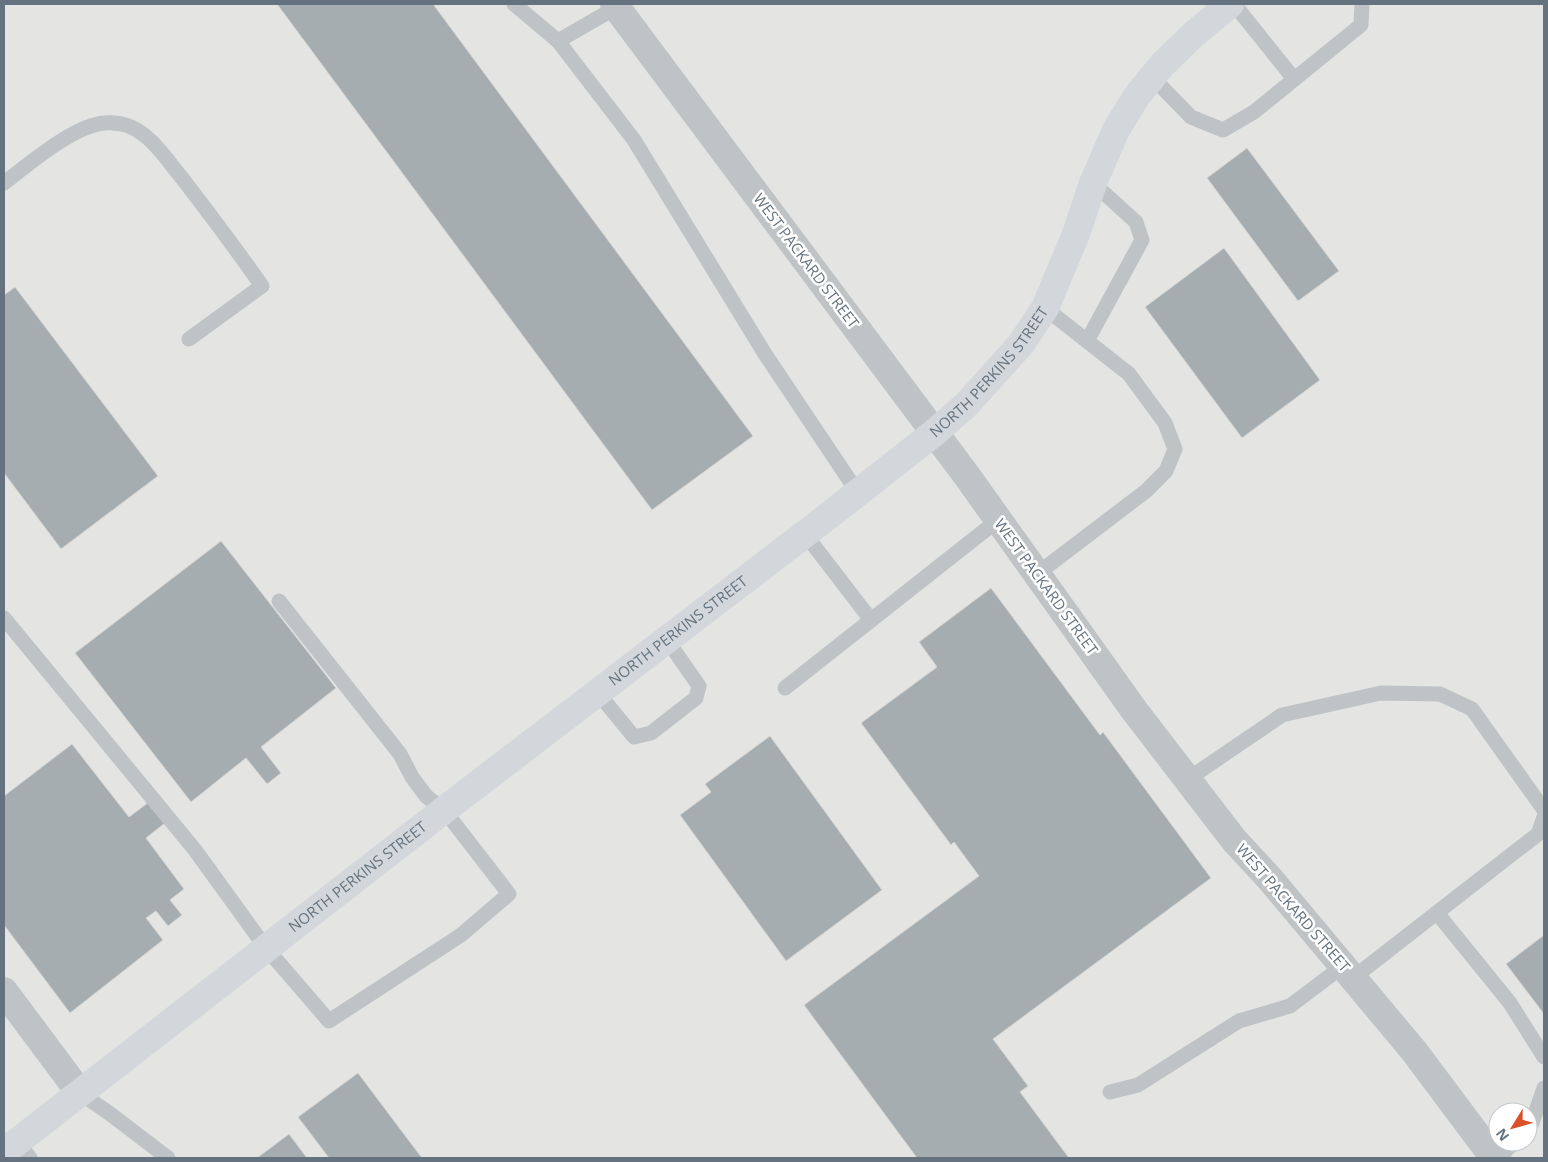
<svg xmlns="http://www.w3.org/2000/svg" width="1548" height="1162" font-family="'Open Sans',sans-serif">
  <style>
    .built { fill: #e4e5e3; fill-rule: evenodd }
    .building { fill: #a6adb1; stroke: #d5d5d2 }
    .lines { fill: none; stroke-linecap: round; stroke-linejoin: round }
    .lane { stroke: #bfc3c6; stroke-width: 15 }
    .street { stroke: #bfc3c6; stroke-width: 28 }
    .secondary { stroke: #d3d7db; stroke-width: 28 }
    .labels { text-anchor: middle; stroke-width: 5; stroke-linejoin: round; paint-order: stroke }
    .street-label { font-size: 15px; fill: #64737f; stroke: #fff }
  </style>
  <rect width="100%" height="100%" fill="#f4f4f0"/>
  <path class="built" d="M4 4H1544V1158H4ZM1498 1112H1528V1142H1498Z"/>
  <g class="building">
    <polygon points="277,4 433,4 753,436 652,510"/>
    <polygon points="1247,148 1339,271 1298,301 1207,178"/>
    <polygon points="1224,248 1320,380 1242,438 1145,307"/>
    <polygon points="15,287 158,476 61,549 4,473 4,295"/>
    <polygon points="221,541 336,688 261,747 281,773 267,784 246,758 191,802 75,653"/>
    <polygon points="991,588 1100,735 1103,732 1211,878 993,1039 1028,1086 1020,1092 1069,1158 917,1158 804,1005 979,876 954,842 951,845 861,723 937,667 919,642"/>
    <polygon points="770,736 882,890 786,961 680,815 711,792 705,784"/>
    <polygon points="72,744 129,817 149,802 165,823 146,838 184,889 170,900 182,915 168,926 156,911 146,918 163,940 70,1013 4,925 4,796"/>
    <polygon points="1544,935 1544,1014 1506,964"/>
    <polygon points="358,1073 422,1158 329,1158 298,1117"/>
    <polygon points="289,1134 307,1158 257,1158"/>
  </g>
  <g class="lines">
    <g class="lane">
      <polyline points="514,4 558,41 617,7"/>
      <polyline points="1234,4 1294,79"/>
      <polyline points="558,41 634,140 765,354 858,493"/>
      <polyline points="1152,77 1191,117 1223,130 1254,112 1361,25 1362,4"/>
      <path d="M4 183C29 164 74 125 105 123 119 122 133 126 144 135 159 146 170 164 182 178 209 213 236 249 262 286L189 339"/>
      <polyline points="1087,341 1142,240 1136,222 1093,183"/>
      <polyline points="805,534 871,620"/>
      <polyline points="1037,574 1146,491 1166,471 1175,449 1165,423 1129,374 1045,308"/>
      <polyline points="4,618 195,850 266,948 329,1021 461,935 509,894 444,810 426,796 412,777 400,754 279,601"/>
      <polyline points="785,688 998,520"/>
      <polyline points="598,693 634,737 651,733 696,698 699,686 667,640"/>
      <polyline points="1188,779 1282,715 1381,693 1440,694 1472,709 1544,810"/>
      <polyline points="1437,913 1510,1003 1544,1057"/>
      <polyline points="1353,978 1538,834 1544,817"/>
      <polyline points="1110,1092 1138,1085 1239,1021 1290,1006 1343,966"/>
      <polyline points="80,1093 109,1113 168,1158"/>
      <polyline points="1528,1128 1532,1123 1544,1088"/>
      <polyline points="18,1142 30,1158"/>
      <polyline points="1499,1158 1514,1142"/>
    </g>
    <g class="street">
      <polyline points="614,4 967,476 1134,710 1234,840 1270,879 1414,1051 1494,1158"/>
      <polyline points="4,991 80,1093"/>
    </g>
    <path class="secondary" id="s1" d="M4 1152 444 810 818 524 934 433 967 404 1021 344 1045 308 1076 234 1093 183 1116 130 1136 97 1163 64 1193 35 1230 4"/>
  </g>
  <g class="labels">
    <g class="street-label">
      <text transform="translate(806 261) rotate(53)" y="5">WEST PACKARD STREET</text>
      <text dy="5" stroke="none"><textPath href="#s1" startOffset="1258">NORTH PERKINS STREET</textPath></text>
      <text transform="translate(1046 587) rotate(54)" y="5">WEST PACKARD STREET</text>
      <text dy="5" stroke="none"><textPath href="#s1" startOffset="852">NORTH PERKINS STREET</textPath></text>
      <text dy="5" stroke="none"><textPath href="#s1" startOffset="448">NORTH PERKINS STREET</textPath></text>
      <text transform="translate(1293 908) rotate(49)" y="5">WEST PACKARD STREET</text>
    </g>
  </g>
  <rect width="1548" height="1162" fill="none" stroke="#64737f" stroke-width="10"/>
  <g transform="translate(1513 1127) rotate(233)"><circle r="24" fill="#ffffff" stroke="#c1c7cc"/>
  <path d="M0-4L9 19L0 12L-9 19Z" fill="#da5029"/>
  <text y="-8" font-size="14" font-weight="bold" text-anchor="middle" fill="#64737f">N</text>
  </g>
</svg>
